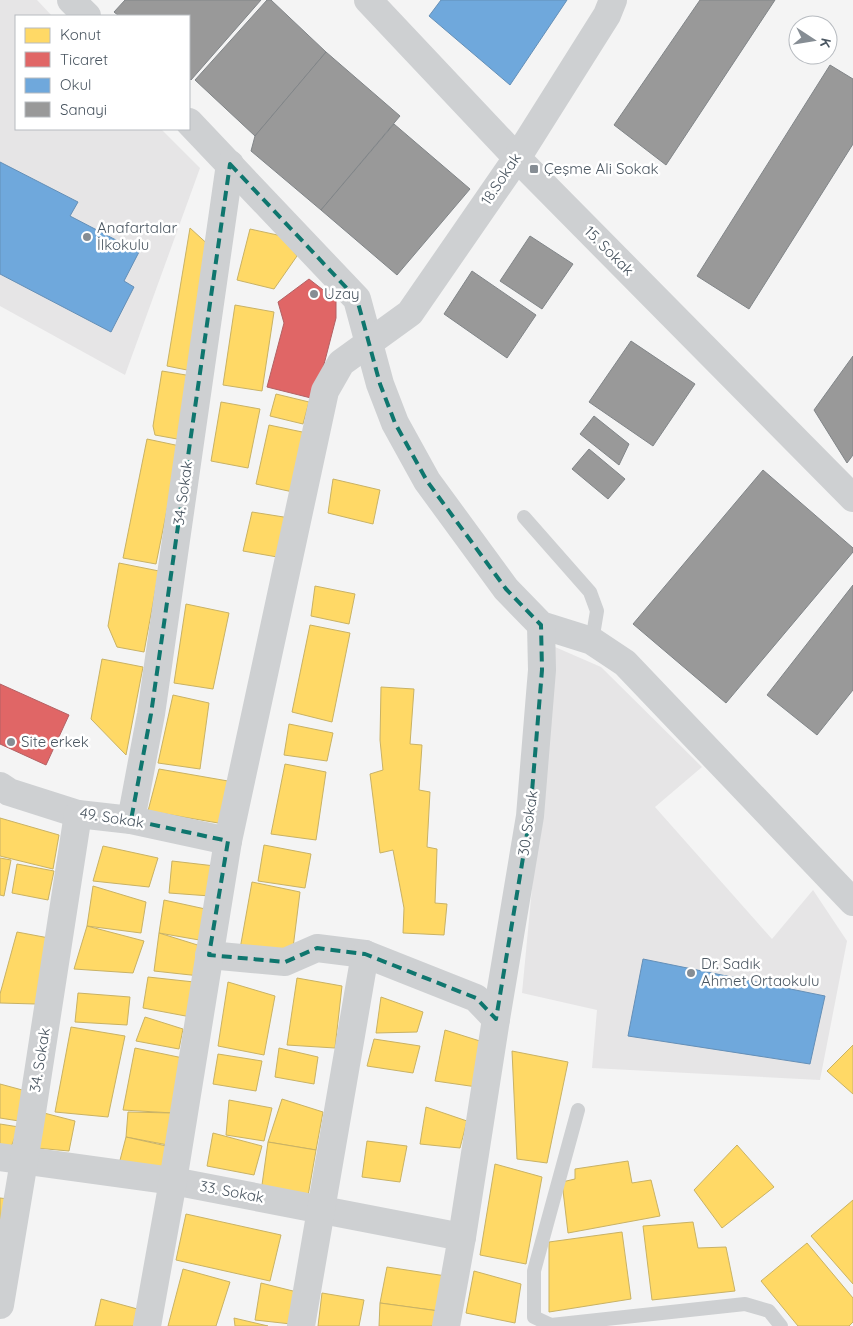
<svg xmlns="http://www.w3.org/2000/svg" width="853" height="1326" font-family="Quicksand,sans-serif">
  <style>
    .education { fill: #e6e5e6 }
    .homes { fill: #ffd966; stroke: #c9b264 }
    .shops { fill: #e06666; stroke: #b36164 }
    .schools { fill: #6fa8dc; stroke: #648fb7 }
    .industry { fill: #999; stroke: #818588 }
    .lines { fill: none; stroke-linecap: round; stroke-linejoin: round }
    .lane { stroke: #ced0d2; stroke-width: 14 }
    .street { stroke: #ced0d2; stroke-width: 28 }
    .marked { fill: none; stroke: #0f766e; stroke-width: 4; stroke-dasharray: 10 6; stroke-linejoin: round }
    .poi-dot { fill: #868d94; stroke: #fff; stroke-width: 2 }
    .labels { text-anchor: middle; stroke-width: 5; stroke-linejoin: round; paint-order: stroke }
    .poi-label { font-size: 15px; fill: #4a5661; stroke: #fff; text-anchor: start }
    .street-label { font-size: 15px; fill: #4a5661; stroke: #fff }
  </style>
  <rect width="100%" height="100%" fill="#f4f4f4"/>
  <g class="education">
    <polygon points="0,0 37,0 52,16 16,16 16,129 161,129 200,168 125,375 0,306"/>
    <polygon points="555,647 601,667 702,767 655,807 772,939 813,890 847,941 820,1080 592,1068 597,1010 522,993"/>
  </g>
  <g class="homes">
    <polygon points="190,228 213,249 192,371 167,366"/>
    <polygon points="250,229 282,236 297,256 274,289 237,280"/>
    <polygon points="235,305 274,312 262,391 223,385"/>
    <polygon points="162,371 198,377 188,441 155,435 153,426"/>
    <polygon points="276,394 309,402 303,424 270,416"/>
    <polygon points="221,402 260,409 248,468 211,461"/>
    <polygon points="269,425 307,433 293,492 256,484"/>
    <polygon points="147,439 180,446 156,564 123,558"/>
    <polygon points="333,479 380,490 373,524 328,513"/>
    <polygon points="252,512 290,518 283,558 243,551"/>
    <polygon points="119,563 159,571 144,652 117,647 108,626"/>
    <polygon points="315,586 355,594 349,624 311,616"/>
    <polygon points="186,604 229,613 213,689 174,683"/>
    <polygon points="310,625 350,633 332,722 292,712"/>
    <polygon points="102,659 143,667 126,755 91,719"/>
    <polygon points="381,687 414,689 410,744 422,745 419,790 430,792 427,847 437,849 435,903 447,904 444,935 403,933 404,908 393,850 380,853 370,774 383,770 380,740"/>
    <polygon points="173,695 209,703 200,769 158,763"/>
    <polygon points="289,724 333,733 327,761 284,755"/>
    <polygon points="285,764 326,772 316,840 271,834"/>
    <polygon points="159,769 228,781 224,824 148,811"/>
    <polygon points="0,818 59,835 53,869 0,856"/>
    <polygon points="264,845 311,854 305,888 258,881"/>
    <polygon points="103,846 158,858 149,887 93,881"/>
    <polygon points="0,858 11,860 4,896 0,895"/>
    <polygon points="172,861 215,866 210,896 169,893"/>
    <polygon points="17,864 54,871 48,900 12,893"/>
    <polygon points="252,882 300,892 292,956 240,949"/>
    <polygon points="93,886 146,902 141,933 87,926"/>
    <polygon points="164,900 210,910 205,941 159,933"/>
    <polygon points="87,926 144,941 133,973 74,969"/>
    <polygon points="17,932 49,938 36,1004 0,1003 0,994"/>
    <polygon points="159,933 204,947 200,976 154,971"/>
    <polygon points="148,977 194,982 191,1017 143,1008"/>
    <polygon points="297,978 342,986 335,1048 287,1045"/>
    <polygon points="228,982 275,996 264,1055 218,1046"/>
    <polygon points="78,993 130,997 127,1025 75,1022"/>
    <polygon points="381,997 423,1012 417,1032 376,1033"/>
    <polygon points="145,1017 183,1029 179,1049 136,1041"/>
    <polygon points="71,1027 125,1036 108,1117 55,1112"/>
    <polygon points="445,1030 483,1042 477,1087 435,1081"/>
    <polygon points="374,1039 420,1046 413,1073 367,1066"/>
    <polygon points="853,1045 853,1094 827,1071"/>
    <polygon points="135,1048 183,1058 173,1113 123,1110"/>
    <polygon points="279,1048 318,1057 314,1084 275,1077"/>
    <polygon points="512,1051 568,1062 547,1163 517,1159"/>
    <polygon points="218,1054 262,1061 256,1091 213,1084"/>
    <polygon points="0,1084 26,1091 19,1121 0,1118"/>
    <polygon points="282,1099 323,1112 316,1150 268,1142"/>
    <polygon points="229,1100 272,1108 264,1141 226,1135"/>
    <polygon points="426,1107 467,1121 460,1148 420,1144"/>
    <polygon points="128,1112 173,1113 168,1145 126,1137"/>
    <polygon points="44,1113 75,1121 69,1151 36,1148"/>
    <polygon points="0,1124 19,1127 11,1147 0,1146"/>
    <polygon points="213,1133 262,1146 254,1175 207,1166"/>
    <polygon points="126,1137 171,1147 166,1176 118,1168"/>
    <polygon points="367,1141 407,1146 400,1182 362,1177"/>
    <polygon points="268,1142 316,1150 308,1196 261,1192"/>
    <polygon points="737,1145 774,1187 722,1228 694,1190"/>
    <polygon points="628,1161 632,1183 651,1180 660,1216 568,1233 562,1182 575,1179 575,1169"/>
    <polygon points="495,1164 542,1177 526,1264 480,1255"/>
    <polygon points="0,1198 8,1199 0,1238"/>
    <polygon points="853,1200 853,1284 811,1236"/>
    <polygon points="186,1214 281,1235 270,1281 176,1260"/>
    <polygon points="693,1222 698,1248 726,1247 735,1291 652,1300 643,1226"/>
    <polygon points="622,1232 631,1299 549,1312 549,1242"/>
    <polygon points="807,1243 853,1298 853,1322 849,1326 798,1326 761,1281"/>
    <polygon points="387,1267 446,1276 439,1311 380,1303"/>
    <polygon points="183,1269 230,1282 216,1326 168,1326"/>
    <polygon points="474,1271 521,1284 515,1323 466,1313"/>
    <polygon points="261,1283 297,1292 291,1324 255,1320"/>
    <polygon points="322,1293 364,1300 359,1326 318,1326"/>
    <polygon points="101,1299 141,1310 137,1326 95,1326"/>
    <polygon points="380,1303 439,1311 435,1326 379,1326"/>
    <polygon points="234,1318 268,1326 235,1326"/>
  </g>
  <g class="shops">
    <polygon points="309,279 336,300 336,318 315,399 267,387 284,323 278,302"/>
    <polygon points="0,684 69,715 46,765 0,744"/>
  </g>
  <g class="schools">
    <polygon points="441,0 567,0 510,85 429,16"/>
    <polygon points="0,162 78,202 70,216 139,252 124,281 134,287 111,332 0,274"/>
    <polygon points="643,959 825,996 810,1064 628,1036"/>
  </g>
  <g class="industry">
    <polygon points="125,0 261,0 191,80 189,78 189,16 119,16 114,12"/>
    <polygon points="267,0 271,0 326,52 255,136 195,80"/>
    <polygon points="700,0 775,0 666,165 614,125"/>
    <polygon points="326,52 400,116 321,210 251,151 255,136"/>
    <polygon points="830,65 853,79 853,144 749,309 697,276"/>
    <polygon points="394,124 470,189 397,275 321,210"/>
    <polygon points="530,236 573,264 542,309 500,281"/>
    <polygon points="472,271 536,315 507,358 444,314"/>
    <polygon points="631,341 695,384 653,446 589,402"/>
    <polygon points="853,356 853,455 847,463 814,410"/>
    <polygon points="594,416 629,444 619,465 580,434"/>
    <polygon points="589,449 625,479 608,499 572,469"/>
    <polygon points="763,470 853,548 853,552 726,703 633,624"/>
    <polygon points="853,585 853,690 817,735 767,695"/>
  </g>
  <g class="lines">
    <g class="lane">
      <polyline points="524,517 590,592 597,611 592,641"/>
      <polyline points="578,1110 534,1271 534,1317 551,1325 745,1304 769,1311 781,1326"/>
    </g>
    <g class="street">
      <polyline points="71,0 87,16"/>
      <polyline points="368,0 517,158 853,498"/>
      <polyline points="189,122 357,299 380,384 395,423 427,481 506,589 541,625 592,641 625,663 853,902"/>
      <polyline points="0,786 9,792 78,814 131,820 228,841"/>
      <polyline points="131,820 151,714 230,164"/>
      <polyline points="209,955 285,962 317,948 365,954"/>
      <polyline points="496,1019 530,816 542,670 541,625"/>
      <polyline points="0,1157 173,1181 462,1237"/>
      <polyline points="0,1305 30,1125 78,814"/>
      <polyline points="147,1326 173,1181 228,841 325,391 341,363 410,313 517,158 607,15 613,0"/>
      <polyline points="301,1326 365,954 476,998 496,1019 462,1237 446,1326"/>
    </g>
  </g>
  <path class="marked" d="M230 164 357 299 380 384 395 423 427 481 506 589 541 625 542 670 530 816 496 1019 476 998 365 954 317 948 285 962 209 955 228 841 131 820 151 714Z"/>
  <g class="poi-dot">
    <rect x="529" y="164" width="10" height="10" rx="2.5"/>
    <circle cx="87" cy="237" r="5"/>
    <circle cx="314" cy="294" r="5"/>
    <circle cx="11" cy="742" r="5"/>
    <circle cx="691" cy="973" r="5"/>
  </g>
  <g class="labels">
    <g class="poi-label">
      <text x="544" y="174">Çeşme Ali Sokak</text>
      <text x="97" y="233">Anafartalar<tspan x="97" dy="17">İlkokulu</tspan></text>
      <text x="324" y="299">Uzay</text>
      <text x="21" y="747">Site erkek</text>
      <text x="701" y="969">Dr. Sadık<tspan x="701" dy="17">Ahmet Ortaokulu</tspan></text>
    </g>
    <g class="street-label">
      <text transform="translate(501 179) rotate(-56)" y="5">18.Sokak</text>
      <text transform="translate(609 251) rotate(45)" y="5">15. Sokak</text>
      <text transform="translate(183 493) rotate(-82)" y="5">34. Sokak</text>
      <text transform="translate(112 818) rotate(9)" y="5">49. Sokak</text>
      <text transform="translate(528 823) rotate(-82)" y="5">30. Sokak</text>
      <text transform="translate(40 1060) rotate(-81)" y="5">34. Sokak</text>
      <text transform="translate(232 1192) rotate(11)" y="5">33. Sokak</text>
    </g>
  </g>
  <rect x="15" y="15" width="175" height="115" fill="#ffffff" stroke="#b7bbc0"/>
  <rect x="25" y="28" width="25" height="15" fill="#ffd966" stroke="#b7bbc0"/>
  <text x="60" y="40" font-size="15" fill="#4a5661">Konut</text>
  <rect x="25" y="52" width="25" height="15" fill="#e06666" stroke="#b7bbc0"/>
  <text x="60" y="65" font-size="15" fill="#4a5661">Ticaret</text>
  <rect x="25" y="78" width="25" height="15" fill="#6fa8dc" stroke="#b7bbc0"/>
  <text x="60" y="90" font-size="15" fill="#4a5661">Okul</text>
  <rect x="25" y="102" width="25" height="15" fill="#999999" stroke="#b7bbc0"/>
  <text x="60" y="115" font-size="15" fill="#4a5661">Sanayi</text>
  <g transform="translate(813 40) rotate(102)"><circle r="24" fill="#ffffff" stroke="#b7bbc0"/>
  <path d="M0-4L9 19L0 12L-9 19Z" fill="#868d94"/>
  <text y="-8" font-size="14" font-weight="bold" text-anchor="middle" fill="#4a5661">K</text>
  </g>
</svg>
